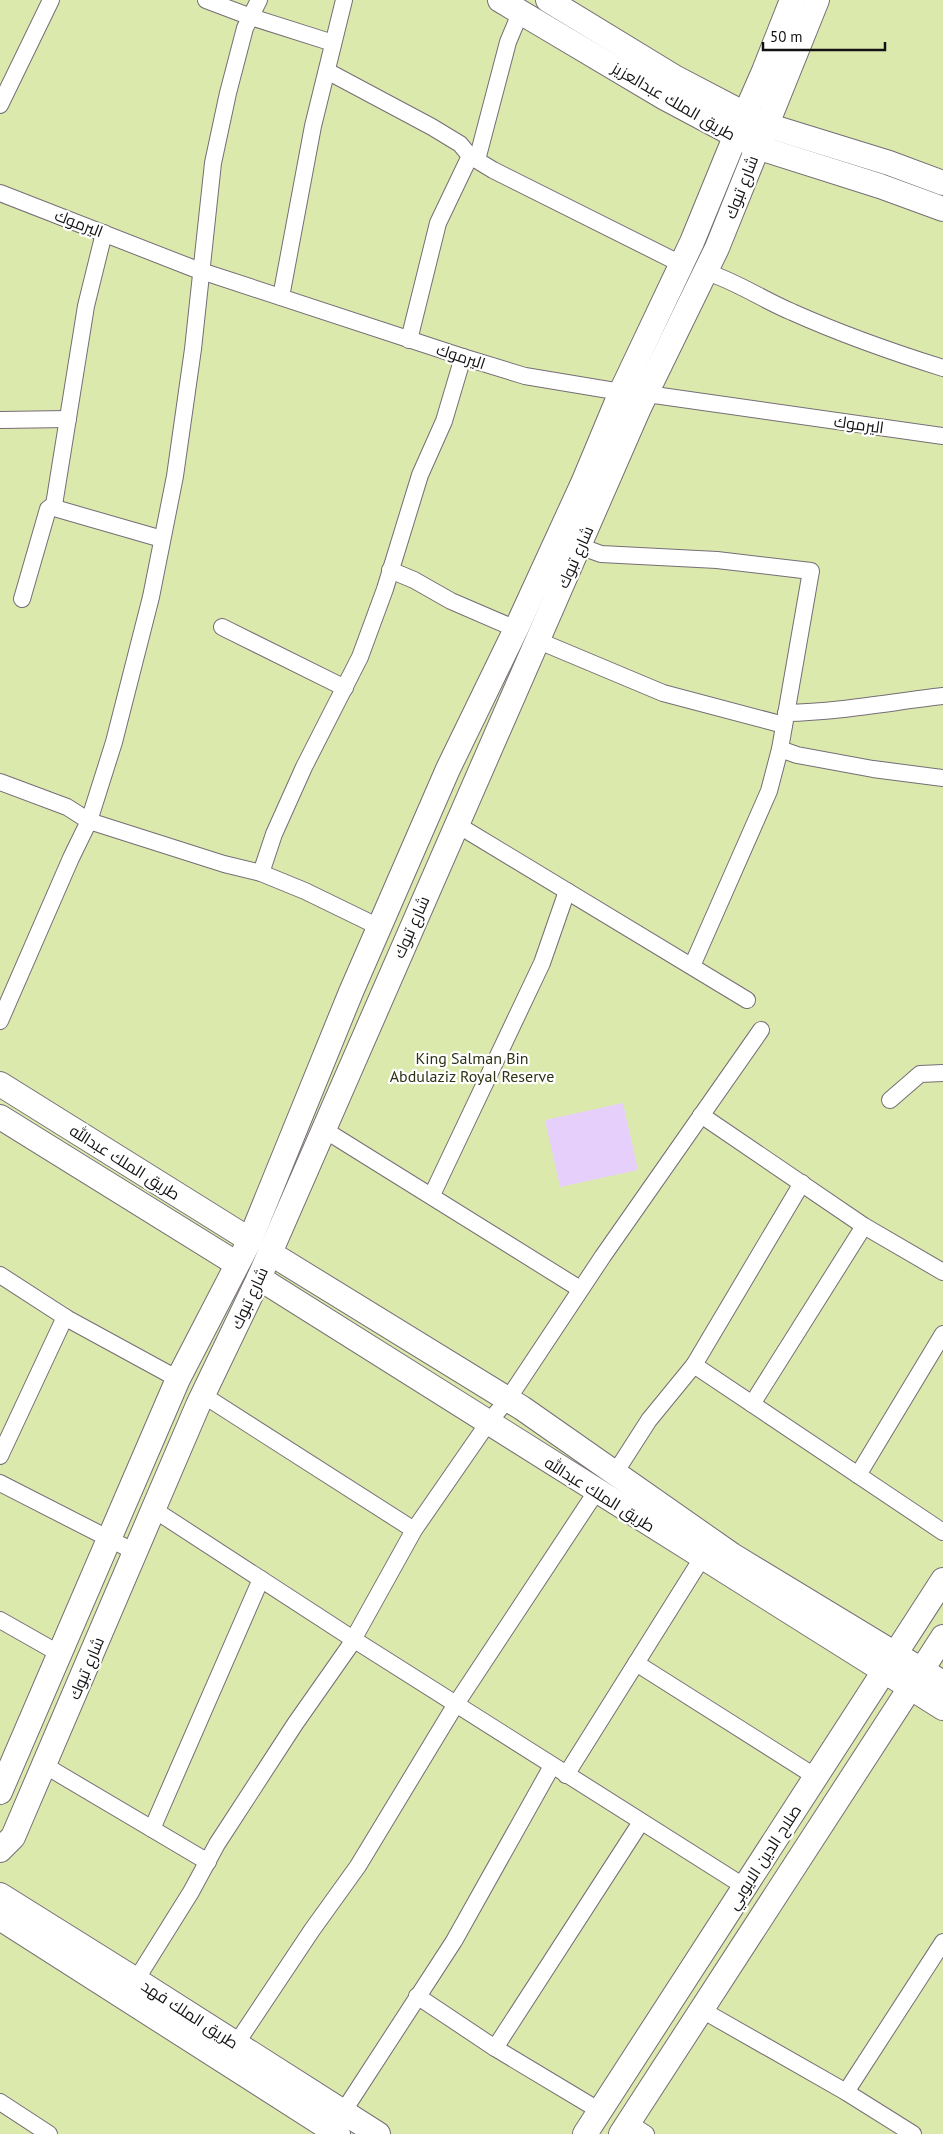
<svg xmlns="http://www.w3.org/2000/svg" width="943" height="2134" font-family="'PT Sans',Cairo,sans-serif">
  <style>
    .green { fill: #dbeaac }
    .building { fill: #e6d0fb }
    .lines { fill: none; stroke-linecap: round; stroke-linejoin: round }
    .street-casing { stroke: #766d76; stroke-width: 18 }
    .secondary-casing { stroke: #766d76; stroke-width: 26 }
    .street { stroke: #fff; stroke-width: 16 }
    .secondary { stroke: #fff; stroke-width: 24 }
    .labels { text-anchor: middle; stroke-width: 4.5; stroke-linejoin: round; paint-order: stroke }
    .street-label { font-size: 16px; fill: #141114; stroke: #fff }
    .park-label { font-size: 16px; fill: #2c3312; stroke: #fff }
  </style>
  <rect width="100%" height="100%" fill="#fef9fe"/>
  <rect class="green" x="0" y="0" width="943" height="2134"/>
  <polygon class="building" points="623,1103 638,1170 560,1187 545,1120"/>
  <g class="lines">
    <g class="street-casing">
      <g id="street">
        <polyline points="206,0 251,17 333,43"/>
        <polyline points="327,71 432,127 460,144 470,156 493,170 681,264"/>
        <polyline points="0,105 51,0"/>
        <polyline points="477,160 508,42 521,11"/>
        <polyline points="0,193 195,269 463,357 525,376 621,392 647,394 943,436"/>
        <path d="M706 272C736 281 763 300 792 312 841 334 892 352 943 368"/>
        <polyline points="281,297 313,126 344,0"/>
        <polyline points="409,340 438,223 470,156"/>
        <polyline points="0,420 68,419"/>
        <polyline points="51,507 162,539"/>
        <polyline points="579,546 601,554 717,560 811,571 780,749 769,791 692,966"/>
        <polyline points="390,570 414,580 451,601 516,629"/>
        <polyline points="22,599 48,509 54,505 86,306 104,233"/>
        <polyline points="222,627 345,688"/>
        <polyline points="539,641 663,693 784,725"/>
        <path d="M786 713C839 712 891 702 943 696"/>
        <polyline points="780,749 797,755 873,769 943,778"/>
        <polyline points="0,782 67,807 89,821 224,864 261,873 305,891 379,927"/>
        <polyline points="456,824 747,1000"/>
        <polyline points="261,873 274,834 304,767 360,657 385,589 420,475 444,421 463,357"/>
        <polyline points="0,1021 71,858 89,821 114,742 151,597 175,476 193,349 213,163 228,93 245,28 259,0"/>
        <polyline points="890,1100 920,1074 943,1073"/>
        <polyline points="701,1115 864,1226 943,1272"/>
        <polyline points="323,1129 580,1289"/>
        <polyline points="432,1195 542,963 567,891"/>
        <polyline points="0,1275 68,1319 178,1379"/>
        <polyline points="694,1365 943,1532"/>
        <polyline points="203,1395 414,1530"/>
        <polyline points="752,1404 864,1226"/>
        <polyline points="0,1456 65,1317"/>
        <polyline points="615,1473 649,1420 694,1365 802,1183"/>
        <polyline points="858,1475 943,1334"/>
        <polyline points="0,1483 135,1552"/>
        <polyline points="153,1509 353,1639 745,1887"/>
        <polyline points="0,1620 60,1654"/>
        <polyline points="636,1663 816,1777"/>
        <polyline points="44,1765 208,1862"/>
        <polyline points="566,1775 702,1558"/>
        <polyline points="152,1829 261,1579"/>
        <polyline points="136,1980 191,1892 217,1844 295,1724 349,1647 414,1530 488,1423 508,1399 603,1256 761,1030"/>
        <polyline points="417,1996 495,2048 600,2111"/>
        <polyline points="702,2010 846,2092 913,2134"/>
        <polyline points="236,2044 312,1930 358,1866 456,1704 596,1492"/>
        <polyline points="495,2048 641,1822"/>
        <polyline points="846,2092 943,1942"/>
        <polyline points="0,2102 49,2134"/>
        <polyline points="343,2112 454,1941 552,1766"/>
        <polyline points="629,2123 646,2134"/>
      </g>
    </g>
    <g class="secondary-casing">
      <g id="secondary">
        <polyline points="500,0 665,98 757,147 880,186 943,209"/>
        <polyline points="548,0 676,78 766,125 889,163 943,183"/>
        <polyline points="0,1084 250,1240"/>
        <polyline points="0,1117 237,1264"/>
        <polyline points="270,1253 522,1408 732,1555 943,1683"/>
        <polyline points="259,1278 943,1708"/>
        <polyline points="0,1792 178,1379 250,1240 351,992 448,769 516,629 583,483 621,392 692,242 735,137 764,71 792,0"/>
        <polyline points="0,1850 13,1837 198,1405 259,1278 639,408 717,248 817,0"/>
        <polyline points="0,1895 136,1980 378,2134"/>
        <polyline points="0,1918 338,2134"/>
        <polyline points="585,2134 943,1580"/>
        <polyline points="621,2134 943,1637"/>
      </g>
    </g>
    <use href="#street" class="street"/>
    <use href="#secondary" class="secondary"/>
  </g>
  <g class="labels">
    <g class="street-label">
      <text transform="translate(674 101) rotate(30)" y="6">طريق الملك عبدالعزيز</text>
      <text transform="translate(741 187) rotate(-69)" y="6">شارع تبوك</text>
      <text transform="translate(79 223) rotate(21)" y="6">اليرموك</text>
      <text transform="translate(461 356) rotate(18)" y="6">اليرموك</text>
      <text transform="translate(859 424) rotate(8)" y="6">اليرموك</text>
      <text transform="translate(575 557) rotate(-66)" y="6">شارع تبوك</text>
      <text transform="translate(411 927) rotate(-66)" y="6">شارع تبوك</text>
      <text transform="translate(125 1162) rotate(32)" y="6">طريق الملك عبدالله</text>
      <text transform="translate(249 1298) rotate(-65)" y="6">شارع تبوك</text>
      <text transform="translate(600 1494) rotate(32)" y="6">طريق الملك عبدالله</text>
      <text transform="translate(86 1668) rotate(-67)" y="6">شارع تبوك</text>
      <text transform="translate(764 1857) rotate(-57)" y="6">صلاح الدين الايوبي</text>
      <text transform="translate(190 2014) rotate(33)" y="6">طريق الملك فهد</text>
    </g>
    <g class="park-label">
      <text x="472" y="1064">King Salman Bin<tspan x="472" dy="18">Abdulaziz Royal Reserve</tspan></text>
    </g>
  </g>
  <path d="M763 42v8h122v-8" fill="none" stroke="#141114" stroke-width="2.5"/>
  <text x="770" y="42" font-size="15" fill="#141114" stroke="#ffffff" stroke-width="4" paint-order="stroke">50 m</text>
</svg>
